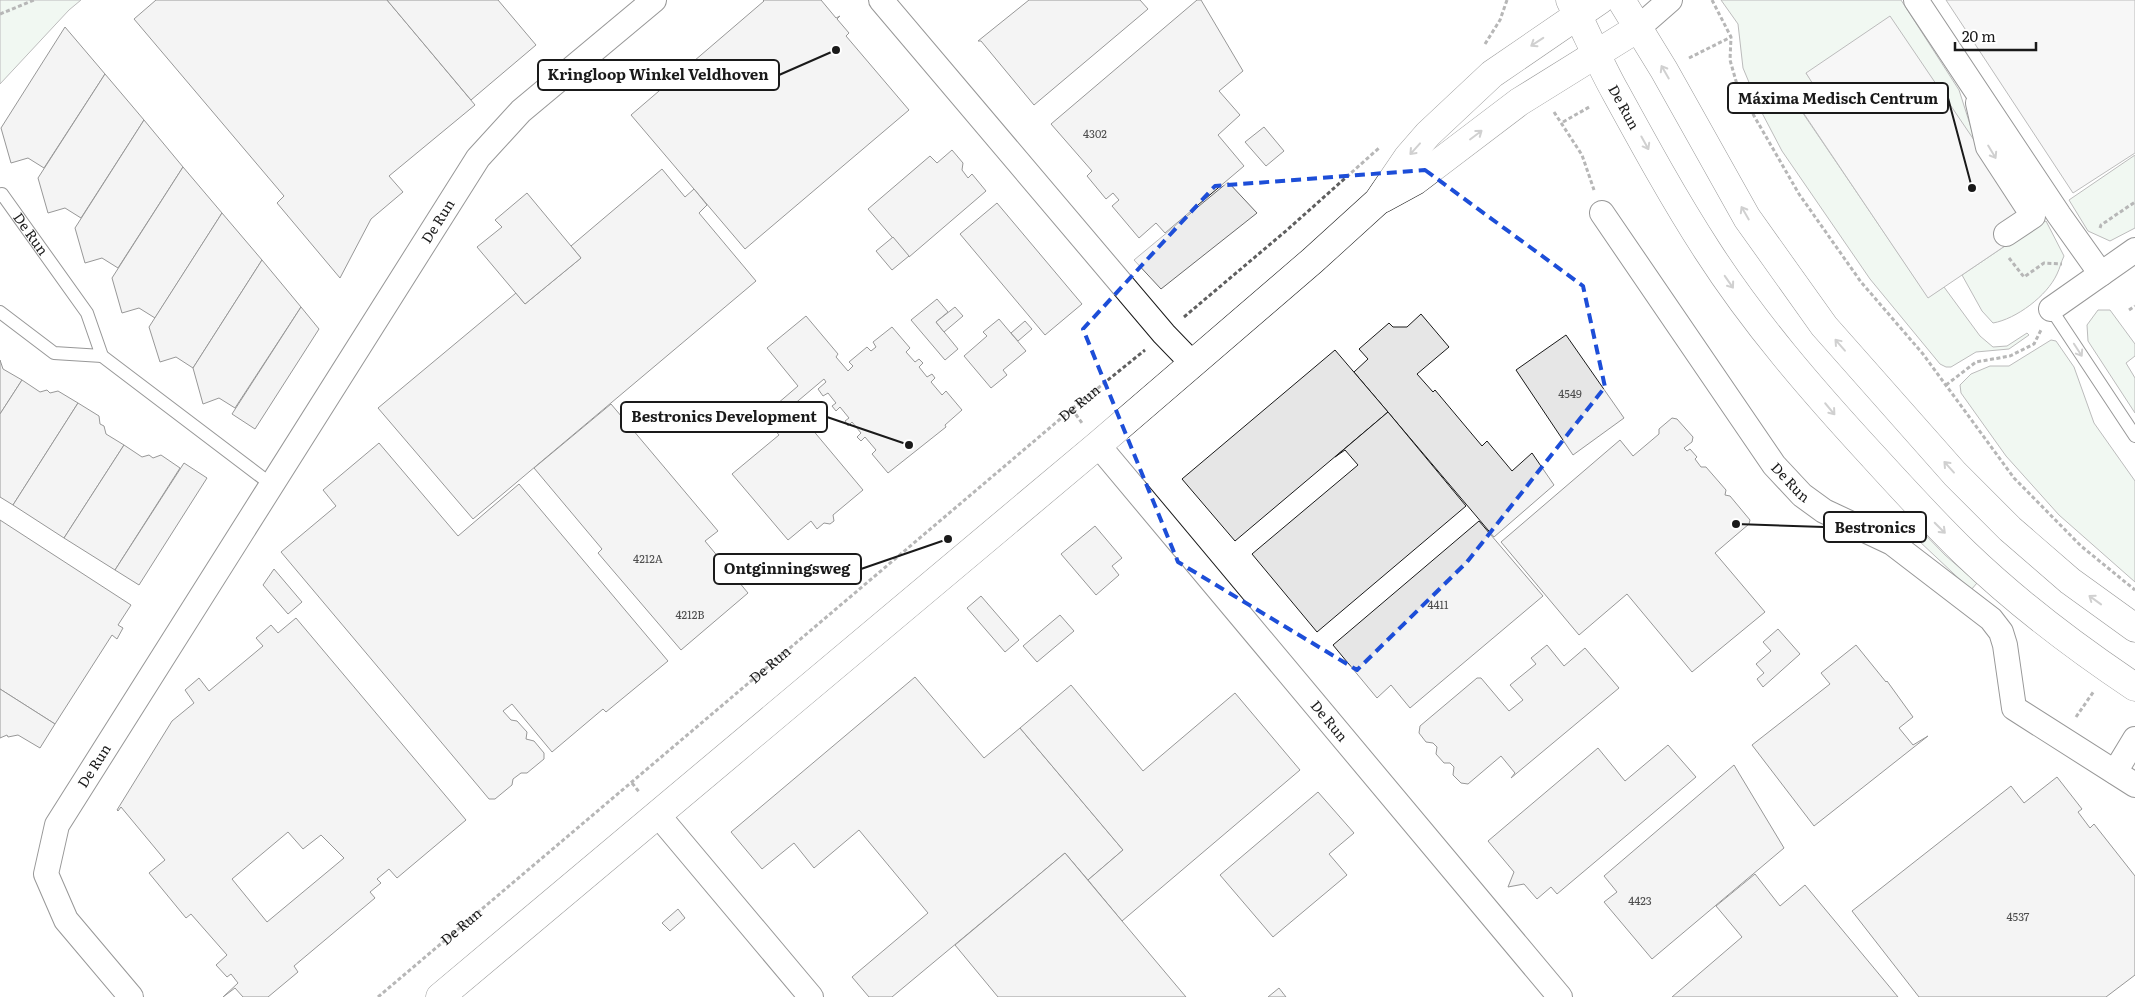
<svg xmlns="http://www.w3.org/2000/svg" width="2135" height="997" font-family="Literata,serif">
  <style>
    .green { fill: #e0efe3; stroke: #6a6a6a }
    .parking { fill: #ededed; stroke: #6a6a6a }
    .building { fill: #e6e6e6; stroke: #1a1a1a; fill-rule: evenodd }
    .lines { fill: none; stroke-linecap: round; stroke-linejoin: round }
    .lane-casing { stroke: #1a1a1a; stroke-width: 14 }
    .street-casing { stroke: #1a1a1a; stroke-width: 26 }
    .secondary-casing { stroke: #1a1a1a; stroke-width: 29 }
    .path { stroke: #5f5f5f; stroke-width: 3; stroke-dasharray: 4 2.5; stroke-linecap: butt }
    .lane { stroke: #fff; stroke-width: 12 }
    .street { stroke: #fff; stroke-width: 24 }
    .secondary { stroke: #fff; stroke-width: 28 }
    .oneway { stroke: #989898 }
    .marked { fill: none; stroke: #1d4ed8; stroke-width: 4; stroke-dasharray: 10 6; stroke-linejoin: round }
    .labels { text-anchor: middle; stroke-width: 4; stroke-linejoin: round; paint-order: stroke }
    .number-label { font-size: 11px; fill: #4d4d4d }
    .street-label { font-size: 14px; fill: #1a1a1a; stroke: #fff }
    .leader { fill: none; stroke: #1a1a1a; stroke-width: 2 }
    .callout-dot { fill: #1a1a1a; stroke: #fff; stroke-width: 2 }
    .callout { fill: #fff; stroke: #1a1a1a; stroke-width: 2 }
    .callout-label { font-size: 15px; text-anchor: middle; font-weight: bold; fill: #1a1a1a }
  </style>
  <rect width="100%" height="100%" fill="#fff"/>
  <g class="green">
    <polygon points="0,0 81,0 69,10 0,84"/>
    <polygon points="1721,0 1901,0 1959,90 1975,140 1806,73 1817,89 1796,103 1928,297 1944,287 1980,336 1993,347 2007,346 2027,333 2029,335 2009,349 1976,352 1951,367 1946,367 1940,364 1870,279 1782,151 1761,111 1743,68 1738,24"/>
    <polygon points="2135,155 2135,228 2110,241 2088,231 2069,200"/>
    <path d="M2046 221 2064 256C2061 262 2060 268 2057 274 2047 296 2016 319 1993 323L1982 311 1962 275 2033 227Z"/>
    <polygon points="2098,310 2110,310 2135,344 2135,356 2126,363 2135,378 2135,413 2088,341 2087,325"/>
    <polygon points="2051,340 2056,341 2074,367 2094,423 2135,481 2135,582 2059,515 2006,456 1961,393 1960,385 1971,374 1990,366 2009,366"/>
    <polygon points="1909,518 1945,555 1977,583 1971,590 1901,524"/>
  </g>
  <g class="parking">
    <polygon points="1946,0 2135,0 2135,153 2073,193"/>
    <polygon points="1890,16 2033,227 1928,298 1796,102 1816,89 1806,73"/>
    <polygon points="1228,182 1257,213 1161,289 1134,260"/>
  </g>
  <g class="building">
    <polygon points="156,0 387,0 475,105 389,176 403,192 371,219 340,278 277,203 284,196 134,19"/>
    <polygon points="387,0 498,0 536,45 471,100"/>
    <polygon points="763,0 821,0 836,18 840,16 837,19 849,33 846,36 909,110 745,249 631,115 764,1"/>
    <polygon points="1029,0 1140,0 1148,9 1034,105 981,41 978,41"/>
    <polygon points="1197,0 1201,0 1243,71 1219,91 1240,115 1218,135 1244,166 1165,233 1156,223 1139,238 1112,206 1119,200 1113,193 1106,199 1087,176 1092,171 1051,124"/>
    <polygon points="65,27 105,74 44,168 28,158 11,163 1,128"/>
    <polygon points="105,74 144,120 81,218 65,208 48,213 38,178"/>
    <polygon points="144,120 183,167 118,268 102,258 85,263 75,228"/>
    <polygon points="1264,127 1284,151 1266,166 1245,142"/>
    <polygon points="952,150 963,163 962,170 968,178 972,174 986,191 909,257 868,209 930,156 937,163"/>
    <polygon points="183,167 222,213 155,318 139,308 122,313 112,278"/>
    <polygon points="662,169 685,197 694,189 707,205 699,213 756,281 473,519 378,408 516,293 525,304 581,258 571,246"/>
    <polygon points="527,193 581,258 525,304 477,247 502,227 495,220"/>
    <polygon points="997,203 1082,304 1045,335 960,234"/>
    <polygon points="222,213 262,260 193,368 176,357 160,362 149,327"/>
    <polygon points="893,237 909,256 892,270 876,251"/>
    <polygon points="262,260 301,307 235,408 219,398 203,404 193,368"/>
    <polygon points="937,299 948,312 936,322 958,349 945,360 911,320"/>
    <polygon points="301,307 319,329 255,429 232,414"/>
    <polygon points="955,307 963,316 944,332 936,322"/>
    <polygon points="1421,314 1449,347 1417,374 1433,392 1435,390 1482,446 1487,441 1512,471 1532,453 1554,485 1494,537 1354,372 1368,359 1359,349 1389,323 1393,327 1407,327"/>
    <polygon points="806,316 838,354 836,357 848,371 853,366 849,362 867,347 871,351 876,347 873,342 892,327 910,348 906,352 915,362 919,359 923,363 919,367 927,377 932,374 935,378 931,382 942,395 946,391 962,410 945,425 946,427 888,473 872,454 876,450 865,437 861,441 857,437 861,433 852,422 848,426 845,421 849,418 840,407 836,411 832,406 836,403 828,393 823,396 818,389 826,382 824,379 786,411 795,422 801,416 863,490 833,515 834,521 830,524 824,523 817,529 811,521 788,540 732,474 779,435 763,416 798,386 767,348"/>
    <polygon points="999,319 1026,351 1003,370 1007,375 991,388 964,356 987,336 983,332"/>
    <polygon points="1025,321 1032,329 1018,341 1011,333"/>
    <polygon points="1566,335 1624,418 1573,455 1516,370"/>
    <polygon points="1335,350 1388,412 1235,541 1182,479"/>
    <polygon points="0,360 3,369 22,380 0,414"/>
    <polygon points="22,380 40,392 47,390 50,393 58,391 78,403 13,505 0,497 0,414"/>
    <polygon points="78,403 99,416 100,424 104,426 106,434 124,445 64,538 13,505"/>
    <polygon points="611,404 718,531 705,541 748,593 681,650 598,553 602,549 534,468"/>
    <polygon points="1388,412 1466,506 1317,632 1252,554 1358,465 1345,450 1335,457"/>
    <polygon points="1672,418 1677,419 1693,437 1692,442 1684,448 1687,451 1690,449 1697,457 1695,459 1701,467 1706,467 1726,490 1725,495 1730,496 1750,520 1749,524 1715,553 1765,612 1692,672 1627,594 1579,635 1501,542 1620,440 1633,456 1659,434 1659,429"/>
    <polygon points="379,443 458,536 519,484 668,661 606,712 603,709 552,752 512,704 503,711 511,720 517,721 527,732 526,739 534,741 544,753 544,759 527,773 521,773 513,779 512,785 495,799 489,799 479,787 281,552 336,506 323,490"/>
    <polygon points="124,445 142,457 149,455 153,458 161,455 180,468 115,570 64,538"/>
    <polygon points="184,463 207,478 139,585 115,570"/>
    <polygon points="0,520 131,605 118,625 123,628 117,639 112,635 55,724 0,689"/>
    <polygon points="1479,521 1543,596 1410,708 1391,685 1377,698 1333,645"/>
    <polygon points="1095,526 1122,558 1112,566 1119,575 1096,595 1061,554"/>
    <polygon points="274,569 302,602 288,614 263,585"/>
    <polygon points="981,596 1019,640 1005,652 967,608"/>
    <polygon points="1060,615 1074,631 1037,662 1023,646"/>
    <path d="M296 618 466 820 397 878 389 869 377 879 381 883 370 892 375 898 294 966 298 972 268 997H243L235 988 223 997 238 983 231 974 227 977 216 965 227 955 191 914 186 918 149 873 165 860 121 807 118 811 117 810 172 721 194 703 185 690 199 678 209 691 263 646 256 638 271 625 278 633ZM288 832 303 849 321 835 344 858 267 922 232 879Z"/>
    <polygon points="1778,629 1800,654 1763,687 1757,679 1764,673 1756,664 1771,651 1763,642"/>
    <polygon points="1547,645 1564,666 1585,648 1619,688 1511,778 1515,773 1501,756 1468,784 1461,783 1453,775 1454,767 1450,763 1444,763 1436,754 1437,747 1433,743 1426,742 1419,733 1420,726 1477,678 1481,678 1509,711 1523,700 1510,685 1536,664 1531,658"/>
    <polygon points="1856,645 1886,682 1887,681 1913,717 1899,728 1913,745 1928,736 1814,826 1752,745 1830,684 1821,673"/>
    <polygon points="915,677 984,758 1020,728 1123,850 1088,880 1065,853 892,997 869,997 852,977 928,913 859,830 814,868 794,843 762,869 731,832"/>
    <polygon points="1071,685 1143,771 1235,693 1300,770 1122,921 1088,880 1123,850 1020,728"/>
    <polygon points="0,689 55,724 40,748 18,735 8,737 7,735 0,738"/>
    <polygon points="1668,745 1696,777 1557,894 1551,887 1537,899 1524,884 1508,887 1514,872 1488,841 1598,748 1625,781"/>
    <polygon points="1734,765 1784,848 1652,959 1604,902 1617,892 1604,876"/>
    <polygon points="2057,777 2082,809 2078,812 2090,828 2094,824 2135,876 2135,975 2106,997 1919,997 1852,911 2011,786 2024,803"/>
    <polygon points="1318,792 1354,833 1329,854 1347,875 1273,937 1220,875"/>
    <polygon points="1065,853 1122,921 1186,997 998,997 955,945"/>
    <polygon points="1755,874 1780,906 1805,885 1898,997 1672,997 1742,937 1716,906"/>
    <polygon points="678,909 685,918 670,931 662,923"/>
    <polygon points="1279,988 1286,997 1268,997"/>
  </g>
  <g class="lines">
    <g class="lane-casing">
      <g id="lane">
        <path id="s2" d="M0 196 2 194 87 313 102 356 54 353 0 312"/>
        <polyline points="2051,309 2135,436"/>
        <polyline points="102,356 272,485"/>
      </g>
    </g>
    <g class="street-casing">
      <g id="street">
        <polyline points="881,0 1164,334 1192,363"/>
        <polyline points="1916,0 2059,215 2101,274"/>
        <polyline points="1638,28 1670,0"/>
        <polyline points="1978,103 1988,147 2033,216 2006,234"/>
        <path id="s3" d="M1602 213 1774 465 1802 495 1824 511 1892 543 1991 619 2001 632 2005 645 2014 708 2135 785"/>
        <polyline points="2051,309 2135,250"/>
        <path id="s4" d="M1098 445 1560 997"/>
        <polyline points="2115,772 2135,739"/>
        <polyline points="658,815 811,997"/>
        <path id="s5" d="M131 997 66 920 46 874 57 825 478 158 521 111 654 0"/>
      </g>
    </g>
    <g class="secondary-casing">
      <g id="secondary">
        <path id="s6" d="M1570 0C1586 31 1599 63 1616 93 1645 146 1674 199 1707 250 1754 323 1812 390 1871 454 1902 488 1932 521 1965 553 2017 603 2075 647 2135 687"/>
        <polyline points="1621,0 1664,70 1747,218 1824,326 1955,474 2010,529 2070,581 2135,628"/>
        <polyline points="1382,199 1415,181 1519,102 1638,28"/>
        <polyline points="440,997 1098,445 1312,261 1378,201 1408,157 1428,134 1492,74 1600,0"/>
      </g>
    </g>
    <g class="path">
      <polyline points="1712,0 1731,37 1730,60 1738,88 1799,194 1861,282 1923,354 2014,478 2081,546 2135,590"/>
      <polyline points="0,14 34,0"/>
      <polyline points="1485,44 1500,20 1507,0"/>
      <polyline points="1689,58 1731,37"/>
      <polyline points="1554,112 1582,155 1594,190"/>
      <polyline points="1563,122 1591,106"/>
      <polyline points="2100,228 2101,225 2135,202"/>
      <polyline points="2009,258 2024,277 2044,263 2062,264"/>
      <polyline points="2129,310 2135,306"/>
      <polyline points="1184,317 1287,230 1379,148"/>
      <polyline points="1946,385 1976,362 2010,356 2034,344 2041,330"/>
      <polyline points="1072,409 1082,423"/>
      <polyline points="2076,717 2094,691"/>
      <polyline points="632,783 640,793"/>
      <path id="s1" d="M378 997 1072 409 1145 350"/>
    </g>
    <use href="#lane" class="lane"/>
    <use href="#street" class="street"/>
    <use href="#secondary" class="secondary"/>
  </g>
  <defs><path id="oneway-shaft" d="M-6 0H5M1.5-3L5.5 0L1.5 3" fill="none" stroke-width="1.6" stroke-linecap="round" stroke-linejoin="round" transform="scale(1.25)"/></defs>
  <g class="oneway">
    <use href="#oneway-shaft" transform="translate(1537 42) rotate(147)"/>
    <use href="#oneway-shaft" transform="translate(1665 72) rotate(-120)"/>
    <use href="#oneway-shaft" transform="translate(1476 135) rotate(-37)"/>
    <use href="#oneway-shaft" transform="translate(1645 143) rotate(61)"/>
    <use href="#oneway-shaft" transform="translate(1415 149) rotate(132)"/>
    <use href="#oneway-shaft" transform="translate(1992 152) rotate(59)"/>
    <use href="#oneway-shaft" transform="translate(1745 213) rotate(-120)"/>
    <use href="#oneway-shaft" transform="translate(1729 282) rotate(55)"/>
    <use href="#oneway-shaft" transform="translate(1840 345) rotate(-131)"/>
    <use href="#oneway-shaft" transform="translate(2078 350) rotate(57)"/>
    <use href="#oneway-shaft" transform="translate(1830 409) rotate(50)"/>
    <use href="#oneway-shaft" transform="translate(1949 467) rotate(-132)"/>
    <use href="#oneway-shaft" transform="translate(1940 528) rotate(45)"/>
    <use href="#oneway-shaft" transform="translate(2095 600) rotate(-144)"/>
  </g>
  <path d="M0 0H2135V997H0ZM1425 170 1583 286 1605 387 1467 562 1357 670 1178 562 1083 329 1215 186Z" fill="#fff" fill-opacity=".55" fill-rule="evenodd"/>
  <path class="marked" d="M1425 170 1583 286 1605 387 1467 562 1357 670 1178 562 1083 329 1215 186Z"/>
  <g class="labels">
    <g class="number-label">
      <text x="1095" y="138">4302</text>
      <text x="1570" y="398">4549</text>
      <text x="648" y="563">4212A</text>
      <text x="1438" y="609">4411</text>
      <text x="690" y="619">4212B</text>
      <text x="1640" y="905">4423</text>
      <text x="2018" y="921">4537</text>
    </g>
    <g class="street-label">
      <text dy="5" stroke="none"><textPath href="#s6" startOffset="120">De Run</textPath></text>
      <text dy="5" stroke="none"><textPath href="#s5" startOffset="915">De Run</textPath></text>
      <text dy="5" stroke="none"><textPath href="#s2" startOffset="52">De Run</textPath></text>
      <text dy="5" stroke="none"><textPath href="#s1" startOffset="919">De Run</textPath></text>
      <text dy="5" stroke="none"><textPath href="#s3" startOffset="329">De Run</textPath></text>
      <text dy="5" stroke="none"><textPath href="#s1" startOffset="514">De Run</textPath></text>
      <text dy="5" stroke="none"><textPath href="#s4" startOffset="360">De Run</textPath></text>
      <text dy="5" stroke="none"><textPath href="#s5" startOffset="271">De Run</textPath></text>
      <text dy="5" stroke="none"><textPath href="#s1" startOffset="109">De Run</textPath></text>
    </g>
  </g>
  <path class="leader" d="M836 50L779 75M1972 188L1948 98M909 445L827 417M1736 524L1824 527M948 539L861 569"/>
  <g class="callout-dot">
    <circle cx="836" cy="50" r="5"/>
    <circle cx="1972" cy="188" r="5"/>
    <circle cx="909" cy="445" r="5"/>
    <circle cx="1736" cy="524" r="5"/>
    <circle cx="948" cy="539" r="5"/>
  </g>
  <g class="callout">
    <rect x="538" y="60" width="241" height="30" rx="5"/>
    <rect x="1728" y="83" width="220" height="30" rx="5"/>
    <rect x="621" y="402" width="206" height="30" rx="5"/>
    <rect x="1824" y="512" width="102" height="30" rx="5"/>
    <rect x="714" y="554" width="147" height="30" rx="5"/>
  </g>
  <g class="callout-label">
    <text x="658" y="80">Kringloop Winkel Veldhoven</text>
    <text x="1838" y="104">Máxima Medisch Centrum</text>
    <text x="724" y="422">Bestronics Development</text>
    <text x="1875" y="533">Bestronics</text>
    <text x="787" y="574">Ontginningsweg</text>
  </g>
  <path d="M1955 42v8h81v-8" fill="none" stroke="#1a1a1a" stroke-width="2.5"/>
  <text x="1962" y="42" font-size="15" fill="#1a1a1a" stroke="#ffffff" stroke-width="4" paint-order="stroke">20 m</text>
</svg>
